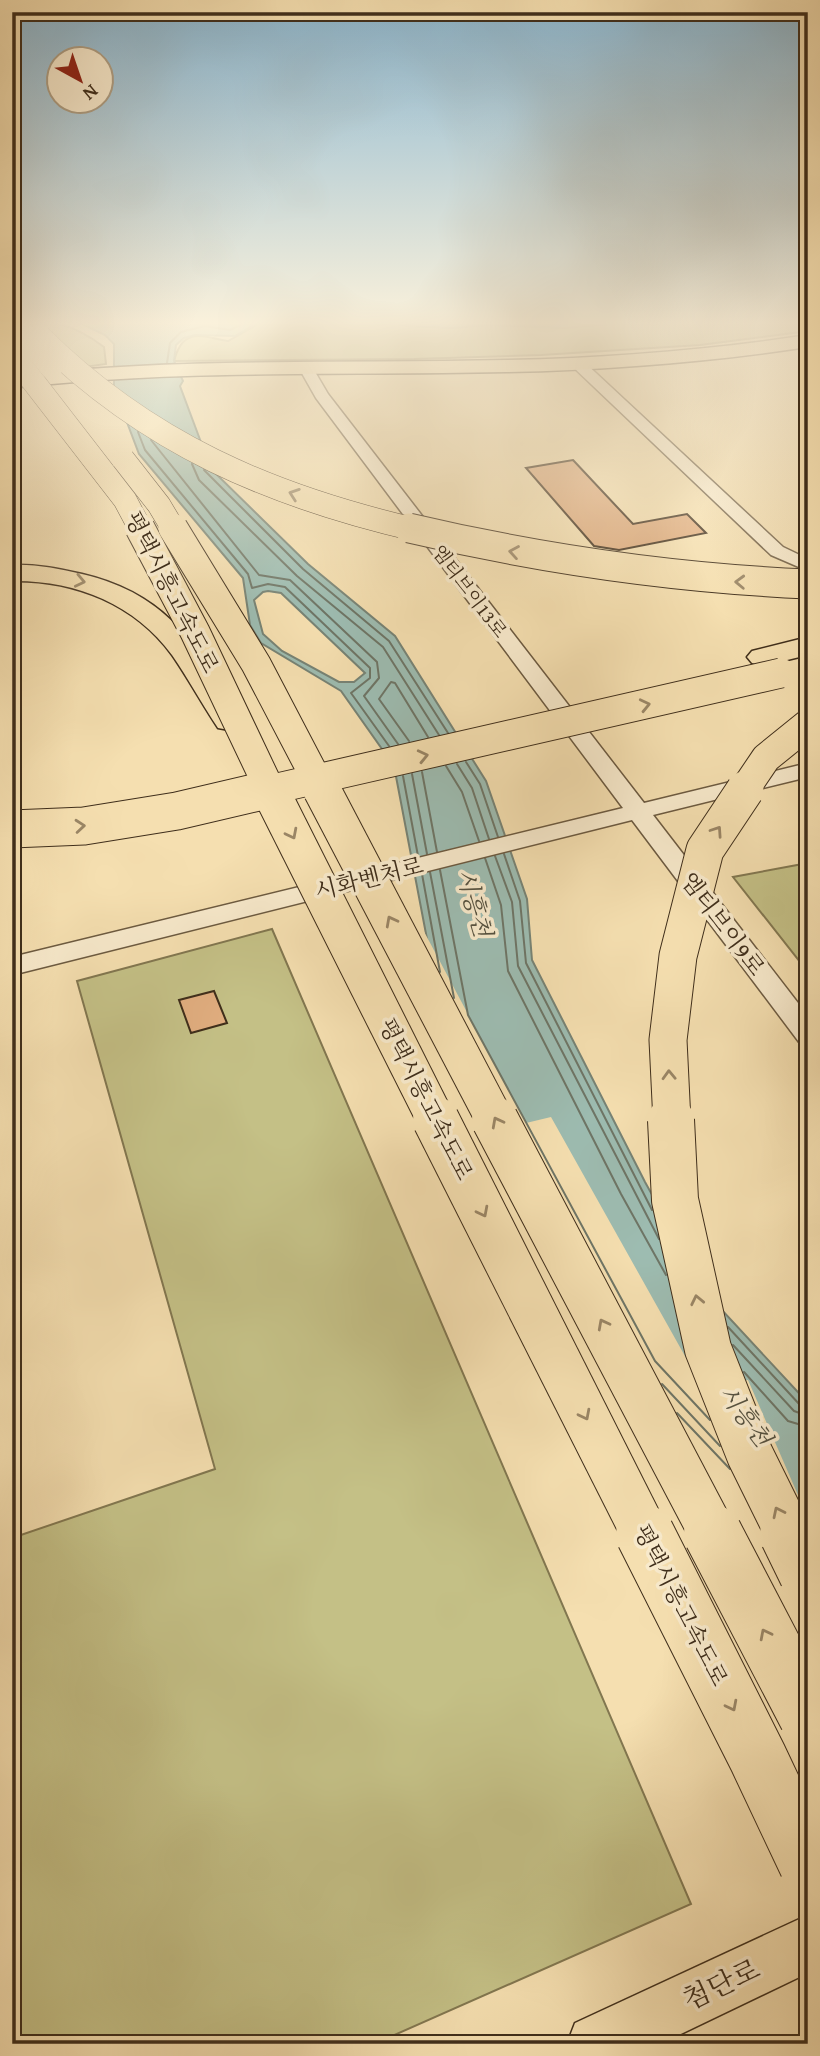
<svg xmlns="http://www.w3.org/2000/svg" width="820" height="2056" font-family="'Gentium Book Plus','Noto Serif KR',serif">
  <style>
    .green { fill: #c4c086; stroke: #827750; stroke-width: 2 }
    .water { fill: #9dbcb1; stroke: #778375; stroke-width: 2; fill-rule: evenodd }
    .pier { fill: #f5dfb0 }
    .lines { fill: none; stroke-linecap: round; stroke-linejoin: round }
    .shore { stroke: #6e7566; stroke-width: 2 }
    .building { fill: #e0ad7f; stroke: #3f2e1b; stroke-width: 2 }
    .minor-casing { stroke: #6c5a40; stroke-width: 3 }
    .major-casing { stroke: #3f2e1b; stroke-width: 3 }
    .highway-casing { stroke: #3f2e1b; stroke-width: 3 }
    .minor { fill: #f8eacc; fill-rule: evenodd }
    .major { fill: #f5dfb0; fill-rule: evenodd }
    .highway { fill: #f5dfb0; fill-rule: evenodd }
    .highway-bridge-far4-casing { stroke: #3f2e1b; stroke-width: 24; stroke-linecap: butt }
    .highway-bridge-far3-casing { stroke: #3f2e1b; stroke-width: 31; stroke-linecap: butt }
    .highway-bridge-far2-casing { stroke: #3f2e1b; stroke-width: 39; stroke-linecap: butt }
    .highway-bridge-far1-casing { stroke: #3f2e1b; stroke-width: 48; stroke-linecap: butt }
    .highway-bridge-casing { stroke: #3f2e1b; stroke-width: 60; stroke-linecap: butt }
    .highway-bridge-far4 { stroke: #f5dfb0; stroke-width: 23 }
    .highway-bridge-far3 { stroke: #f5dfb0; stroke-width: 29 }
    .highway-bridge-far2 { stroke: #f5dfb0; stroke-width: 37 }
    .highway-bridge-far1 { stroke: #f5dfb0; stroke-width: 46 }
    .highway-bridge { stroke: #f5dfb0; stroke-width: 58 }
    .oneway { stroke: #9a8666 }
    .labels { text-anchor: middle; stroke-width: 7; stroke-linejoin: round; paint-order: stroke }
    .far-street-label { font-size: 19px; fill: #3f2e1b; stroke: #f8eacc }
    .street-label { font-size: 23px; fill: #3f2e1b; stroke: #f8eacc }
    .water-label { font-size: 24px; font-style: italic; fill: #565240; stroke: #f8eacc }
    .near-street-label { font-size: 28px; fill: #3f2e1b; stroke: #f8eacc }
  </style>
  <rect width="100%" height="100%" fill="#f5dfb0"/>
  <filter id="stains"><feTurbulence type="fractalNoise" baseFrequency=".00286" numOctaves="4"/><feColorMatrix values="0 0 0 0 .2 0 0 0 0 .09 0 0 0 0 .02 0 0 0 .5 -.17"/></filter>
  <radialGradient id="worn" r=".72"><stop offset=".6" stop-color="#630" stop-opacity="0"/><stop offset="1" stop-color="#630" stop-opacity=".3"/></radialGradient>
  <g class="green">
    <path d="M12 321C53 321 71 322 104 347L106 364 12 377Z"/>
    <path d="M264 321H808V331L700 345 541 355 414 359 174 361C183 327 200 336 228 341Z"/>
    <polygon points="808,863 808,972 733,877"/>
    <polygon points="272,929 691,1904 374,2044 12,2044 12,1538 215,1469 77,981"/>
  </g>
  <g class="water">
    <path d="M76 321H261L235 336 195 335 184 338 176 345 174 361 183 381 180 386 211 469 308 564 395 636 486 781 527 899 532 960 645 1182 707 1294 808 1403V1563L443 1023 394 766 341 691 261 643 250 625 243 578 139 454 114 388V344L105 335ZM268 591 281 593 365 673 354 682H339L282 651 263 634 254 600 263 592Z"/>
    <polygon points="390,321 645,321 564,328 488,325 452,328 407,326"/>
  </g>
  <polygon class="pier" points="420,924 526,1123 551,1117 704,1390 748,1380 808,1518 805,1565 631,1379 439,1025"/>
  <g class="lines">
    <g class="shore">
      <polyline points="167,363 170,343 181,332 205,326 230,330 248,321"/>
      <polyline points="138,432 145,450 248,574 252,588 268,584 285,587 370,668 370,678 351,693 389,746"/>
      <polyline points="151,440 259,575 290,580 377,662 379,678 364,696 398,744"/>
      <polyline points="192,464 199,480 297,576 383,647 439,735"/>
      <polyline points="204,470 303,569 389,641 448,733"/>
      <polyline points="409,741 379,699 391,682 395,683 428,737"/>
      <polyline points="466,762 480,784 498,837"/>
      <polyline points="457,764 472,788 489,839"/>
      <polyline points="446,766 462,792 479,841"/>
      <polyline points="422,772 437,852"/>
      <polyline points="412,774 427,854"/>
      <polyline points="403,776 418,856"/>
      <polyline points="504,854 520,901 526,963 652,1210"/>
      <polyline points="495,856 512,902 518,966 659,1239"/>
      <polyline points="485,858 501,905 508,971 621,1194 666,1275"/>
      <polyline points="440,870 468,1015 655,1361 710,1420"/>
      <polyline points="430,872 454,998"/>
      <polyline points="422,874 440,972"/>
      <polyline points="728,1327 800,1405 808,1408"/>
      <polyline points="733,1345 794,1411 808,1416"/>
      <polyline points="744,1372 788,1421 808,1427"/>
      <polyline points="662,1384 720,1446"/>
      <polyline points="677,1413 730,1469"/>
    </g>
  </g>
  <g class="building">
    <polygon points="573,460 633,524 687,514 706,533 619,550 594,546 526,468"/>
    <polygon points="214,991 227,1023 191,1033 179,1000"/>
  </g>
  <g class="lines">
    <g class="minor-casing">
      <g id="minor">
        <polygon points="577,359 582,360 783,547 808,559 808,571 771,555 572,366 570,363 572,360"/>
        <polygon points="306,364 311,365 328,394 644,803 808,763 808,777 653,815 808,1016 808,1045 799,1042 632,820 12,975 12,957 623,808 316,398 299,368"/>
      </g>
    </g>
    <g class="major-casing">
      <g id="major">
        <path d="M808 335V347C708 362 607 370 506 372 341 376 176 369 12 388V376C176 357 341 364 506 360 607 358 708 350 808 335Z"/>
        <polygon points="808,1915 808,1973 660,2044 567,2044 575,2023"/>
      </g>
    </g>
    <g class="highway-casing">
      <g id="highway">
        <path d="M12 565C36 564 59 569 82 574 172 595 197 649 244 721L240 728 229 730 218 728C202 704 188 678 172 655 135 604 75 580 12 581Z"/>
        <polygon points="808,637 808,655 762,666 752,663 747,657 752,651"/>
      </g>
    </g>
    <use href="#minor" class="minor"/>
    <use href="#major" class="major"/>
    <use href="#highway" class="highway"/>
    <g class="highway-bridge-far4-casing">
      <g id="highway-bridge-far4">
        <polyline points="13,321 51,367"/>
        <path d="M39 336C147 443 270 496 417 530"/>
        <polyline points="12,354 125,500 141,530"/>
        <polyline points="123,459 159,505 174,530"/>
      </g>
    </g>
    <g class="highway-bridge-far3-casing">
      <g id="highway-bridge-far3">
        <polyline points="140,528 195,632 271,792"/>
        <polyline points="173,528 256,664 323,792"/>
        <path d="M409 528C541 559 673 578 808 584"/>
        <polyline points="260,792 781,673"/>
        <polyline points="743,792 766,758 808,724"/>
      </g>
    </g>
    <g class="highway-bridge-far2-casing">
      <g id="highway-bridge-far2">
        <polyline points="270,790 437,1122"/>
        <polyline points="322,790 496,1122"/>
        <polyline points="12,829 84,826 177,811 267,790"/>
        <polyline points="672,1122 668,1040 678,956 705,850 745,790"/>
      </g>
    </g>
    <g class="highway-bridge-far1-casing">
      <g id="highway-bridge-far1">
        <polyline points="436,1120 646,1536"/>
        <polyline points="495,1120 714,1536"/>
        <polyline points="671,1120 675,1200 708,1349 750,1455 790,1536"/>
      </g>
    </g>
    <g class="highway-bridge-casing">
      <g id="highway-bridge">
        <polyline points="645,1534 758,1758 808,1864"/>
        <polyline points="713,1534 808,1716"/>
        <polyline points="789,1534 808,1573"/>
      </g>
    </g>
    <use href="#highway-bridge-far4" class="highway-bridge-far4"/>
    <use href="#highway-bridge-far3" class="highway-bridge-far3"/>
    <use href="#highway-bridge-far2" class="highway-bridge-far2"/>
    <use href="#highway-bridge-far1" class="highway-bridge-far1"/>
    <use href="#highway-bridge" class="highway-bridge"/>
  </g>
  <defs><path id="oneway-chevron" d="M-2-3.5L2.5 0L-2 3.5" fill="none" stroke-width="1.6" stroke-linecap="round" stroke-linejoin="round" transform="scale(1.75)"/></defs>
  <g class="oneway">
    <use href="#oneway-chevron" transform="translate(294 494) rotate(-161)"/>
    <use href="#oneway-chevron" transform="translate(514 552) rotate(-170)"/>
    <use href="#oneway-chevron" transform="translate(80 581) rotate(12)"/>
    <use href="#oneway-chevron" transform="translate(740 582) rotate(-178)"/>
    <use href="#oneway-chevron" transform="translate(645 705) rotate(-13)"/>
    <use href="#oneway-chevron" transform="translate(423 756) rotate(-13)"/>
    <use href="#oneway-chevron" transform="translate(80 826) rotate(-5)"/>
    <use href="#oneway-chevron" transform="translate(717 831) rotate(-56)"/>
    <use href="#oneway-chevron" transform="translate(292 834) rotate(63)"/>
    <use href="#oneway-chevron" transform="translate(391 921) rotate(-118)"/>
    <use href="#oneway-chevron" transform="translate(669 1075) rotate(-92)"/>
    <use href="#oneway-chevron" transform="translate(497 1122) rotate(-118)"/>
    <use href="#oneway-chevron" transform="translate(483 1212) rotate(63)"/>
    <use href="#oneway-chevron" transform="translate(697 1300) rotate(-102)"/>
    <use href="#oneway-chevron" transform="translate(603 1324) rotate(-118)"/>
    <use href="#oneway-chevron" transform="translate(585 1415) rotate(63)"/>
    <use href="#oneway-chevron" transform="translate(778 1512) rotate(-116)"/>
    <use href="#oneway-chevron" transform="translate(765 1634) rotate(-117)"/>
    <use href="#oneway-chevron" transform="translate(732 1706) rotate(63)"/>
  </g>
  <linearGradient id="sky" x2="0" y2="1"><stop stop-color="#8ab7d2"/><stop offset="0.53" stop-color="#faf1db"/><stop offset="1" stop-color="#faf1db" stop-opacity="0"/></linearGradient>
  <rect width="820" height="609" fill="url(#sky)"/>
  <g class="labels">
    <g class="far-street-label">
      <text transform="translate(470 591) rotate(53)" y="7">엠티브이13로</text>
    </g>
    <g class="street-label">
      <text transform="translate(172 592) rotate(63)" y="8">평택시흥고속도로</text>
      <text transform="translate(369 878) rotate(-14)" y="8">시화벤처로</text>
      <text transform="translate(723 924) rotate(53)" y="8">엠티브이9로</text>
      <text transform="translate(426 1099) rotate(63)" y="8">평택시흥고속도로</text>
      <text transform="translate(681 1605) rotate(63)" y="8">평택시흥고속도로</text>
    </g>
    <g class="water-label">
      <text transform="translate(474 903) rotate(74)" y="8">시흥천</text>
      <text transform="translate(745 1416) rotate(53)" y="8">시흥천</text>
    </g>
    <g class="near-street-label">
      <text transform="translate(721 1984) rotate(-25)" y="10">첨단로</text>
    </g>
  </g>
  <rect width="820" height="2056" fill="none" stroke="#f5dfb0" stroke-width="42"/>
  <rect x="14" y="14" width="792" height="2028" fill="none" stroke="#3f2e1b" stroke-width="3.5"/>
  <rect x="21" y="21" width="778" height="2014" fill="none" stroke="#3f2e1b" stroke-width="2"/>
  <g transform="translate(80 80) rotate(140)"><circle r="33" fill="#f8eacc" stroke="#ae9f85" stroke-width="2"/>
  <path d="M0-5L12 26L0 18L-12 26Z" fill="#8f2418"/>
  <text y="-10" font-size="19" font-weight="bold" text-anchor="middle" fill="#3f2e1b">N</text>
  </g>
  <rect width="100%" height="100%" filter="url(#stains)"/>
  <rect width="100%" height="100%" fill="url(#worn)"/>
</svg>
